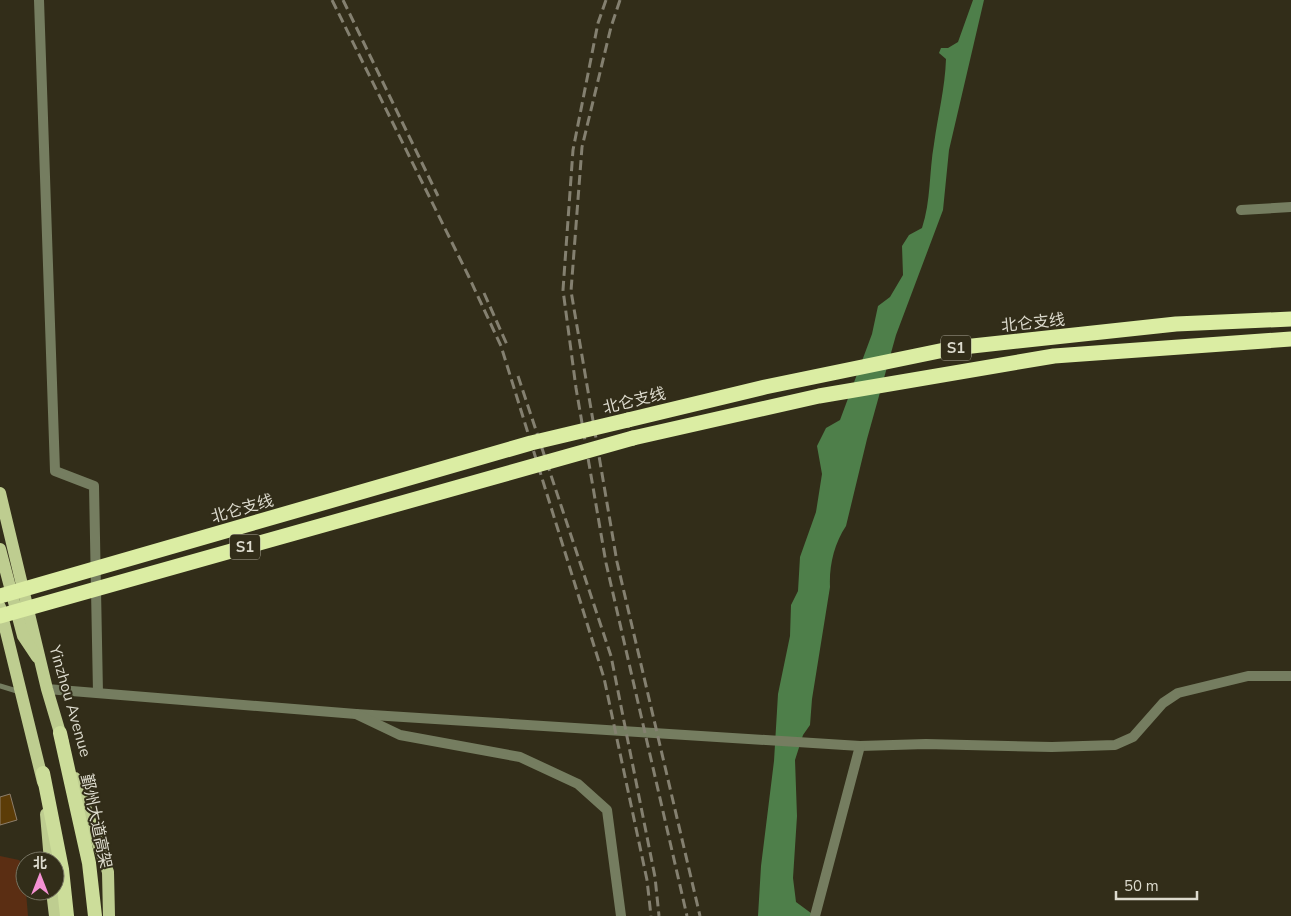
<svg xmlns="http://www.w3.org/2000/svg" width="1291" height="916" font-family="'Nunito Sans','Noto Sans SC',sans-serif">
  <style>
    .green { fill: #5b2e13 }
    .water { fill: #4e7f4a }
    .building { fill: #5c3c07; stroke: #8d7e6b }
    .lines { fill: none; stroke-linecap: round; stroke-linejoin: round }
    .service { stroke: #757d60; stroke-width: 5 }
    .minor { stroke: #757d60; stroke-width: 10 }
    .tertiary { stroke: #757d60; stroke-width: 10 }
    .primary { stroke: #becd90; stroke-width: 12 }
    .trunk { stroke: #ccdd9a; stroke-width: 14 }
    .motorway { stroke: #dbeda3; stroke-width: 15 }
    .rail { stroke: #848070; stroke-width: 3; stroke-dasharray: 10 5; stroke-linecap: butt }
    .motorway-bridge { stroke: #dbeda3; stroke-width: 15 }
    .labels { text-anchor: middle; stroke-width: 4; stroke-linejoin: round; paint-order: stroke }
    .shield { fill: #322d19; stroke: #aaa798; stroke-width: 1 }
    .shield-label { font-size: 15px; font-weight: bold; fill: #dddbce }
    .street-label { font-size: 16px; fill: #dddbce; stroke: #322d19 }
  </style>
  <rect width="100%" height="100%" fill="#322d19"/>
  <polygon class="green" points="0,856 19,860 24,868 28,916 0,916"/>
  <path class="water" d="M973 0H984L949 150 943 210 896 335 867 439 846 526C834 544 829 566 830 587L812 699 810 725 803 735 795 760 797 816 793 878 796 902 815 916H758L761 866 774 761 778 694 790 636 791 605 798 591 800 557 816 512 822 474 817 446 826 428 840 420 872 334 878 306 890 297 903 275 902 246 909 235 922 228C931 201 929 172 934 144 938 115 945 88 946 59L939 53 941 48H948L958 42Z"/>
  <polygon class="building" points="10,794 17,820 0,825 0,797"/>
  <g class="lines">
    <polyline class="service" points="0,686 20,692"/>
    <g class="minor">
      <polyline points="39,0 55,471 94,486 98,693"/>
      <polyline points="1241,210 1291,207"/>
      <polyline points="47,689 356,714 860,746 926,744 1052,747 1115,745 1133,737 1163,703 1178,693 1248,676 1291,676"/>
    </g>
    <g class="tertiary">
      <polyline points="356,714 400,735 520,757 578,784 607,810 621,916"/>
      <polyline points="815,916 860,746"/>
    </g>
    <g class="primary">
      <polyline points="0,493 47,689 63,743"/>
      <polyline points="0,549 23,636 37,657"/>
      <polyline points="0,607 43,782"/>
      <polyline points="75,778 108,872 109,916"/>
      <polyline points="46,814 50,861"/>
      <polyline points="52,891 55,916"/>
    </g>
    <g class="trunk">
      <polyline points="60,733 89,863 95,916"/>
      <polyline points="43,773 62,869 67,916"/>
    </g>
    <g class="motorway">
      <polyline points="628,420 765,387 954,348 1176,324 1291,319"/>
      <polyline points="633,438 819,396 1054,356 1291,339"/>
    </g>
    <g class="rail">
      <polyline points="332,0 468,275 501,346 604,678 647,880 651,916"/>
      <polyline points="343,0 438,196"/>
      <polyline points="606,0 598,23 573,150 563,290 576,388 606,563 687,916"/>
      <polyline points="620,0 611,27 582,147 571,291 617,562 700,916"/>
      <polyline points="484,293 508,347"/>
      <polyline points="518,376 611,656 655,877 659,916"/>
    </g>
    <g class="motorway-bridge">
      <polyline points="0,596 531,443 628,420"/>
      <polyline points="0,616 633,438"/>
    </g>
  </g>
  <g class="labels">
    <g class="shield">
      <rect x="941" y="335.5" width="30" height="25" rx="4"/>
      <rect x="230" y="534.5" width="30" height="25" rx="4"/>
    </g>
    <g class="shield-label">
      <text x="956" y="353">S1</text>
      <text x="245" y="552">S1</text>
    </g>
    <g class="street-label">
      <text transform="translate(1033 322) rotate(-6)" y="6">北仑支线</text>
      <text transform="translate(634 400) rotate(-14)" y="6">北仑支线</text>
      <text transform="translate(242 508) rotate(-16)" y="6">北仑支线</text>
      <text transform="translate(71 701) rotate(74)" y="6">Yinzhou Avenue</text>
      <text transform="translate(97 821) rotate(78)" y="6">鄞州大道高架</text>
    </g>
  </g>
  <g transform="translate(40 876)"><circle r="24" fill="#322d19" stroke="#767361"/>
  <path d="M0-4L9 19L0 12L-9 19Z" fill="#f491d3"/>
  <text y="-8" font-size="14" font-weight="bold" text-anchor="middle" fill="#dddbce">北</text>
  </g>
  <path d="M1116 891v8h81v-8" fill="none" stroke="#dddbce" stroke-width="2.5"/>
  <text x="1124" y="891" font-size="15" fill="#dddbce" stroke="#322d19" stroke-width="4" paint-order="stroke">50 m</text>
</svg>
